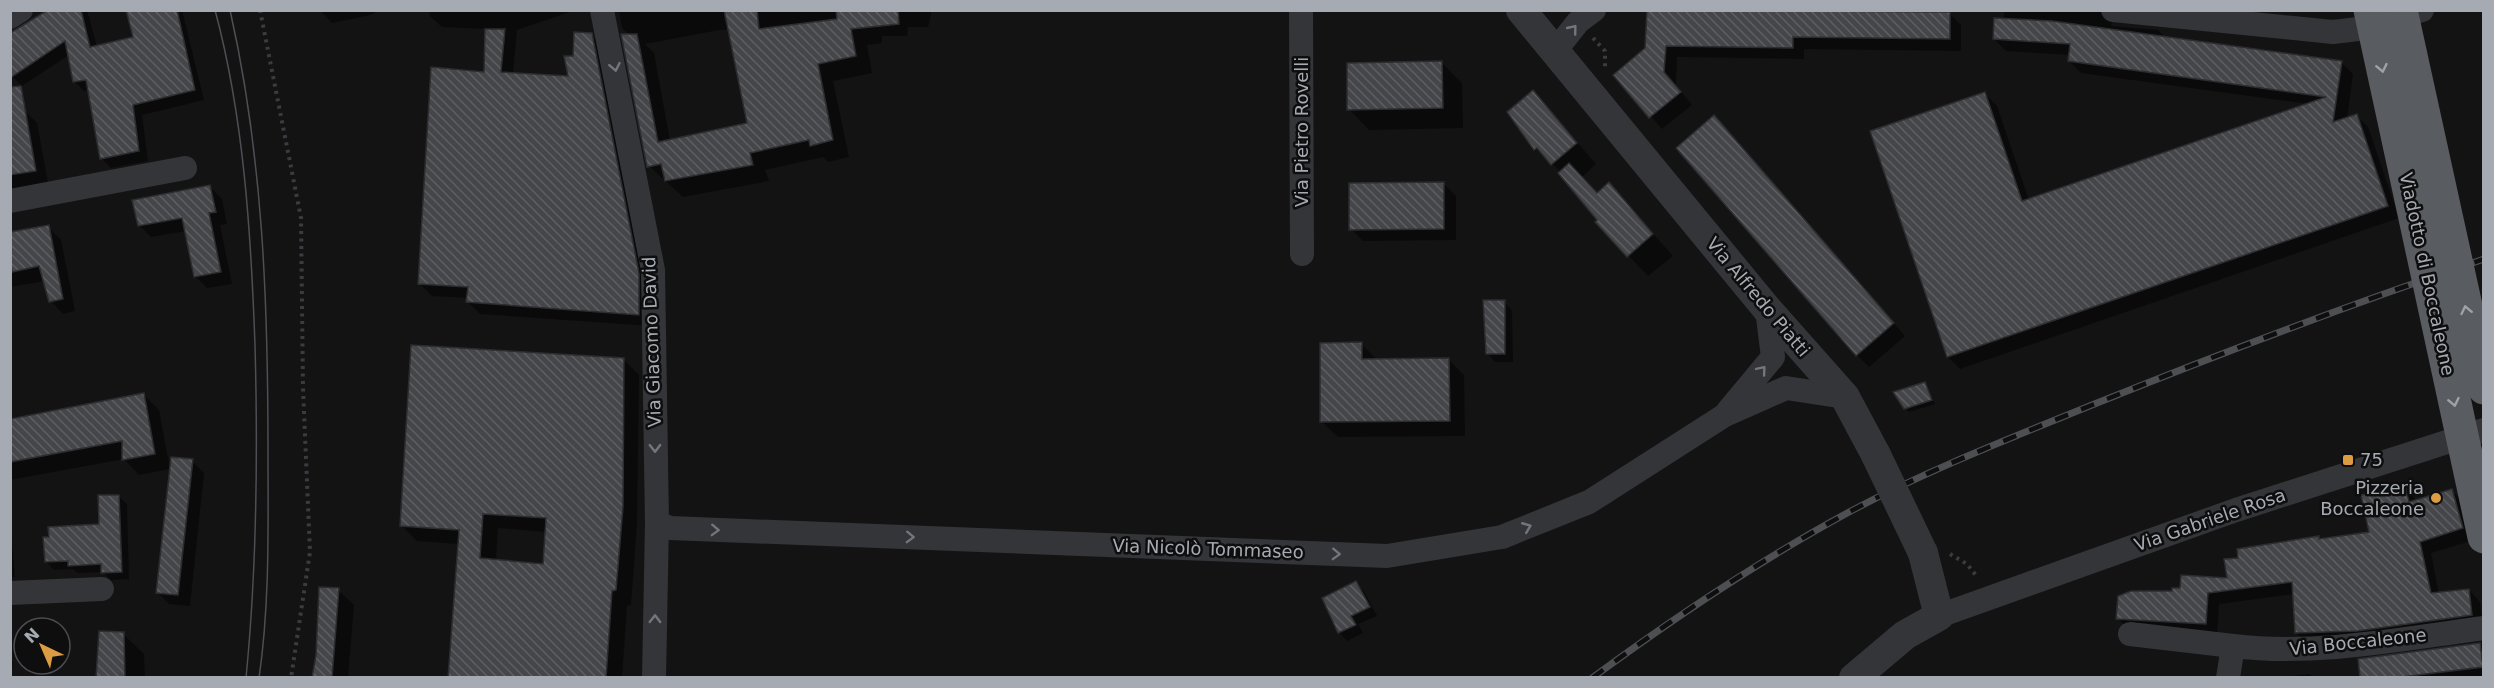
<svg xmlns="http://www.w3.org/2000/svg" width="2494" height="688" font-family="'DejaVu Sans',sans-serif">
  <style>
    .shadow { fill: #0007; fill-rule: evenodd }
    .building { fill: url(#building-back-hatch); stroke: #2d2d30; stroke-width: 1.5; fill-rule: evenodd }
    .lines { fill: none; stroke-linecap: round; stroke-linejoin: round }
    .path { stroke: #3a3c3f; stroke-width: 4; stroke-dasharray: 3 4.5; stroke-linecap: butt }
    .minor { stroke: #343539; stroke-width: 24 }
    .tertiary { stroke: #343539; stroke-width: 30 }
    .tram { stroke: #4d4f53; stroke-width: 1.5 }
    .rail-casing { stroke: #4d4f53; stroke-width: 7 }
    .rail { stroke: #0e0e0f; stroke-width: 4.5; stroke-dasharray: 14; stroke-linecap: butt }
    .tertiary-bridge { stroke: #343539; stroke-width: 30 }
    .trunk-bridge { stroke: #595c60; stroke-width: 33 }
    .oneway { stroke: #73767c }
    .oneway2 { stroke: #9ea3ab }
    .poi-dot { fill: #db9c44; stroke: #0e0e0f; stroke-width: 2 }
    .labels { text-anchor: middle; stroke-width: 5; stroke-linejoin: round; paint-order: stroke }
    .street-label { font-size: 18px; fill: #a6abb3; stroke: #0e0e0f }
    .poi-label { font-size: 18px; fill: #a6abb3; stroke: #0e0e0f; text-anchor: start }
  </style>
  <defs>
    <pattern id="building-back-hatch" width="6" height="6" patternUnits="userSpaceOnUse" patternTransform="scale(1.5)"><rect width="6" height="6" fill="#454649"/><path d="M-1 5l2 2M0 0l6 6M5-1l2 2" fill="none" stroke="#5d5e61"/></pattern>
  </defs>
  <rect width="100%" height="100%" fill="#131314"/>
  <g class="shadow">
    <polygon points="52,10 87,10 97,47 135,38 128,10 182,10 204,100 142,115 148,161 111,168 101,158 89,90 84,91 74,81 69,55 22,86 12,76"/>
    <polygon points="320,10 325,12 379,10 371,15 332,23"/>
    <polygon points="429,10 576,10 517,30 513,74 569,78 575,58 591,34 603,46 651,326 480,314 468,302 468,298 432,296 420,284 485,73 487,29 442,27 430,16"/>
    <path d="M619 10H932L928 27H908L907 36H882V43L867 45 872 73 833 81 849 157 828 162 823 157 765 170 769 181 683 197 649 166 630 35 622 28ZM719 30H730L749 125 670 141 654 53 645 44Z"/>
    <polygon points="1648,10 1949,13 1961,25 1961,51 1804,49 1804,59 1677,57 1676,85 1692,105 1662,129 1615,75 1646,49"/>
    <polygon points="2004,10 2117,10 2114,13 2111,26 2158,30 2166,38 2341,62 2353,74 2347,119 2356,115 2368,127 2399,218 1960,369 1948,357 1985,94 1997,106 2029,200 2309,104 2081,73 2069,61 2070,55 2006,51 1994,39 2004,20"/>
    <polygon points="1441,62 1462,83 1463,128 1369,130 1349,109"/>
    <polygon points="1533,92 1596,164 1581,178 1597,194 1609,184 1673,256 1648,276 1628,255 1561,172 1536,149 1509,112"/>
    <polygon points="25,111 37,123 48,183 10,201 10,113"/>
    <polygon points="1714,117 1905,336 1869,367 1857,355"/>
    <polygon points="1444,184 1456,196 1456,240 1363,241 1351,229"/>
    <polygon points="210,187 222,199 227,224 220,225 232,284 207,288 195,276 186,231 151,237 139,225"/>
    <polygon points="48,227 61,240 75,311 63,314 51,301 45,281 10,287 10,233"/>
    <polygon points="1504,302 1512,310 1513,362 1495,362 1487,353"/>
    <polygon points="1361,344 1377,359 1449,360 1464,375 1465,436 1338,437 1322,422"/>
    <path d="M624 360 639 375 637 524 631 605 627 606 622 678H450L459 544 417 541 402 526ZM498 528 546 532 544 566 496 561Z"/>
    <polygon points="1924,383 1935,404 1909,412 1905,408"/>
    <polygon points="143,394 159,410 170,469 139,475 124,459 10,480 10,420"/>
    <polygon points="192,461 204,473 190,606 169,604 157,592"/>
    <polygon points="2404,487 2417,501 2451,490 2463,502 2474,540 2431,553 2439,594 2469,590 2480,602 2483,626 2308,644 2296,633 2294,594 2219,604 2217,635 2129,630 2118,618 2173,593 2228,579 2240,559 2319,538 2321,540 2371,533"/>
    <polygon points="118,496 127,504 129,579 111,580 102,572 78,573 73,569 54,570 46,561 101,525"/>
    <polygon points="10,518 15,577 10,577"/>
    <polygon points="1356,583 1364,591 1377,616 1358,624 1363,633 1347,641 1339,632"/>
    <polygon points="338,590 354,605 348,678 313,678"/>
    <polygon points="123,634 144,654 145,678 98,678"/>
    <polygon points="10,640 13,667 10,668"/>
    <polygon points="2480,644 2484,648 2484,678 2362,678"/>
    <polygon points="2310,674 2313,678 2275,678"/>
  </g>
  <g class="building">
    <polygon points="48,10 81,10 90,47 133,37 126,10 177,10 195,90 133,105 139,151 100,159 86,80 73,82 65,41 10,78 10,33"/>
    <polygon points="724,10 757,10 759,29 837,19 836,10 898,10 899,24 851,29 856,56 818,64 833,140 810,146 809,140 750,153 753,165 665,181 661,164 647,167 621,34 637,34 658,142 747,123"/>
    <polygon points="1647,10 1950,12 1950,39 1793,37 1793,48 1666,46 1664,72 1681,92 1649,118 1613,75 1645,48"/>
    <polygon points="1994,18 2052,21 2342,61 2333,122 2357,114 2388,206 1947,357 1870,131 1985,92 2022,201 2326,97 2068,61 2070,44 1993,39"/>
    <polygon points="485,29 505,29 501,72 568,76 564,56 573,56 574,32 592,33 639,273 639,315 466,302 468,287 418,284 431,67 484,72"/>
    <polygon points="1442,61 1443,108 1347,110 1347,63"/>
    <polygon points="21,86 36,171 10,175 10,87"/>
    <polygon points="1533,90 1577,143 1551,165 1537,148 1534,150 1507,112"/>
    <polygon points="1714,115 1894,323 1856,356 1676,148"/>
    <polygon points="1569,163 1597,193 1609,182 1653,234 1627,257 1595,222 1597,220 1558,173"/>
    <polygon points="1444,182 1444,229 1349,230 1349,183"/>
    <polygon points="210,185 216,212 209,213 221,272 194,277 182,218 138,226 132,200"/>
    <polygon points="49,225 63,299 49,302 39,266 12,272 10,261 10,232"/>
    <polygon points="1483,300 1505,300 1505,354 1486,354"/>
    <polygon points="1362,342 1362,359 1449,358 1450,421 1320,422 1320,343"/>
    <path d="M411 345 624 358 623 507 616 590 612 591 606 678H448L459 530 400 526ZM483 514 546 518 543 564 480 558Z"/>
    <polygon points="1925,382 1932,400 1904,409 1893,392"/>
    <polygon points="144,393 155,454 122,460 122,441 10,462 10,419"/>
    <polygon points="171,457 193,459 178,595 156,593"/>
    <polygon points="2405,485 2409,502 2452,489 2463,528 2420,542 2431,593 2469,589 2472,615 2357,631 2295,633 2292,582 2208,593 2206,624 2116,619 2118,596 2131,591 2172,591 2172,588 2180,588 2181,575 2227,578 2224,559 2238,558 2237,549 2319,536 2319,539 2369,532 2361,495"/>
    <polygon points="98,495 119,495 122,572 101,573 101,564 68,566 68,561 45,562 43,537 49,537 48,527 99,524"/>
    <polygon points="1356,581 1370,607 1351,616 1356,625 1338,633 1322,598"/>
    <polygon points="319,587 339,588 332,678 312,678 316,655"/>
    <polygon points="99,631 124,632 125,678 96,678"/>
    <polygon points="2480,643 2483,667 2393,678 2360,678 2358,659"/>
  </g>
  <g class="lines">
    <g class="path">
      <polyline points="260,10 301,218 303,388 310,552 291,678"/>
      <polyline points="1593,38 1605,51 1605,70"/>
      <polyline points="1950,554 1967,564 1978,578"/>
    </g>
    <g class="minor">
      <polyline points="602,10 653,270 657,523 654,678"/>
      <polyline points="1301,10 1302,254"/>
      <polyline points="2113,10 2333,32 2358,29 2422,10"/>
      <polyline points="10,17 21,10"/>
      <polyline points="1555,51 1578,22 1594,10"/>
      <polyline points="10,201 185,168"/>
      <polyline points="1728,411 1773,357 1767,309"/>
      <polyline points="657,523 670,528 1387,556 1502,537 1589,502 1725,415 1786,388 1845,397"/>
      <polyline points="10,593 102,589"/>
      <polyline points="1939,616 2236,510 2484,430"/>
      <polyline points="2130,634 2233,646"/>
      <path d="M2228 678 2233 646C2316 656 2401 639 2484 628"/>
    </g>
    <g class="tertiary">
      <polyline points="1521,10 1767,309 1845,397 1876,455"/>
      <polyline points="1854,678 1905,635 1939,616 1923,553"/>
    </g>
    <g class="tram">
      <path d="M215 10C244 118 251 234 255 345 258 456 257 567 246 678"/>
      <path d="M230 10C263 156 268 302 268 450 268 525 270 603 259 678"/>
    </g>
    <g class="rail-casing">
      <path id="rail" d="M1592 678C1675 617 1760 560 1851 511 1928 470 2011 438 2092 405 2221 353 2352 304 2484 259"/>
    </g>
    <use href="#rail" class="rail"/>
    <polyline class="tertiary-bridge" points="1876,455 1923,553"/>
    <g class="trunk-bridge">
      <polyline points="2370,10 2484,537"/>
      <polyline points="2401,10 2484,388"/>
    </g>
  </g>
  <defs><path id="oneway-chevron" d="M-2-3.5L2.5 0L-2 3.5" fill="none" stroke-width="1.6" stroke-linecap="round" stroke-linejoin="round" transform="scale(1.5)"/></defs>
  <g class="oneway">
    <use href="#oneway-chevron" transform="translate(1573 29) rotate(-51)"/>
    <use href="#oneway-chevron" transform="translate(615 67) rotate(79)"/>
    <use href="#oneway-chevron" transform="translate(1762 370) rotate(-50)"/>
    <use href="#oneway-chevron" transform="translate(655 448) rotate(89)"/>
    <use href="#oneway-chevron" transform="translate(1527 527) rotate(-22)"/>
    <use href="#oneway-chevron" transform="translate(715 530) rotate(2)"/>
    <use href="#oneway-chevron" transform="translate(910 537) rotate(2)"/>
    <use href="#oneway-chevron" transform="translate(1336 554) rotate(2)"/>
    <use href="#oneway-chevron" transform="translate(655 619) rotate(-89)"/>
  </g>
  <g class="oneway2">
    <use href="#oneway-chevron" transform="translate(2382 68) rotate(78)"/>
    <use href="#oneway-chevron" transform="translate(2466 310) rotate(-102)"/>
    <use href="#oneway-chevron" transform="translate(2454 402) rotate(78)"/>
  </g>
  <g class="poi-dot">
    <rect x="2342" y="454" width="12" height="12" rx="3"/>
    <circle cx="2436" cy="498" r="6"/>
  </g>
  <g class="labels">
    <g class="street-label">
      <text transform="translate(1302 132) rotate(-90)" y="6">Via Pietro Rovelli</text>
      <text transform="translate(2427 274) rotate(78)" y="6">Viadotto di Boccaleone</text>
      <text transform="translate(1758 297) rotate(50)" y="6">Via Alfredo Piatti</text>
      <text transform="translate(652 342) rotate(-92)" y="6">Via Giacomo David</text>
      <text transform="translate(2210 520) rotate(-19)" y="6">Via Gabriele Rosa</text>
      <text transform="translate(1208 549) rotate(2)" y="6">Via Nicolò Tommaseo</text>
      <text transform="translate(2358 642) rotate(-6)" y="6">Via Boccaleone</text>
    </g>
    <g class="poi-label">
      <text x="2360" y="466">75</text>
      <text x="2424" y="494" text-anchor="end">Pizzeria<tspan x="2424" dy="21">Boccaleone</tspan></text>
    </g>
  </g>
  <rect width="2494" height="688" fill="none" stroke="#a6abb3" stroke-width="24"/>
  <g transform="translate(42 646) rotate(316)"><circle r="28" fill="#0e0e0f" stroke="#4b4d51" stroke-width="1.5"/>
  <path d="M0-4.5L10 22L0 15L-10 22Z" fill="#db9c44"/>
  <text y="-9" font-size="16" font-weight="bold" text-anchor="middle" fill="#a6abb3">N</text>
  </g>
</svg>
